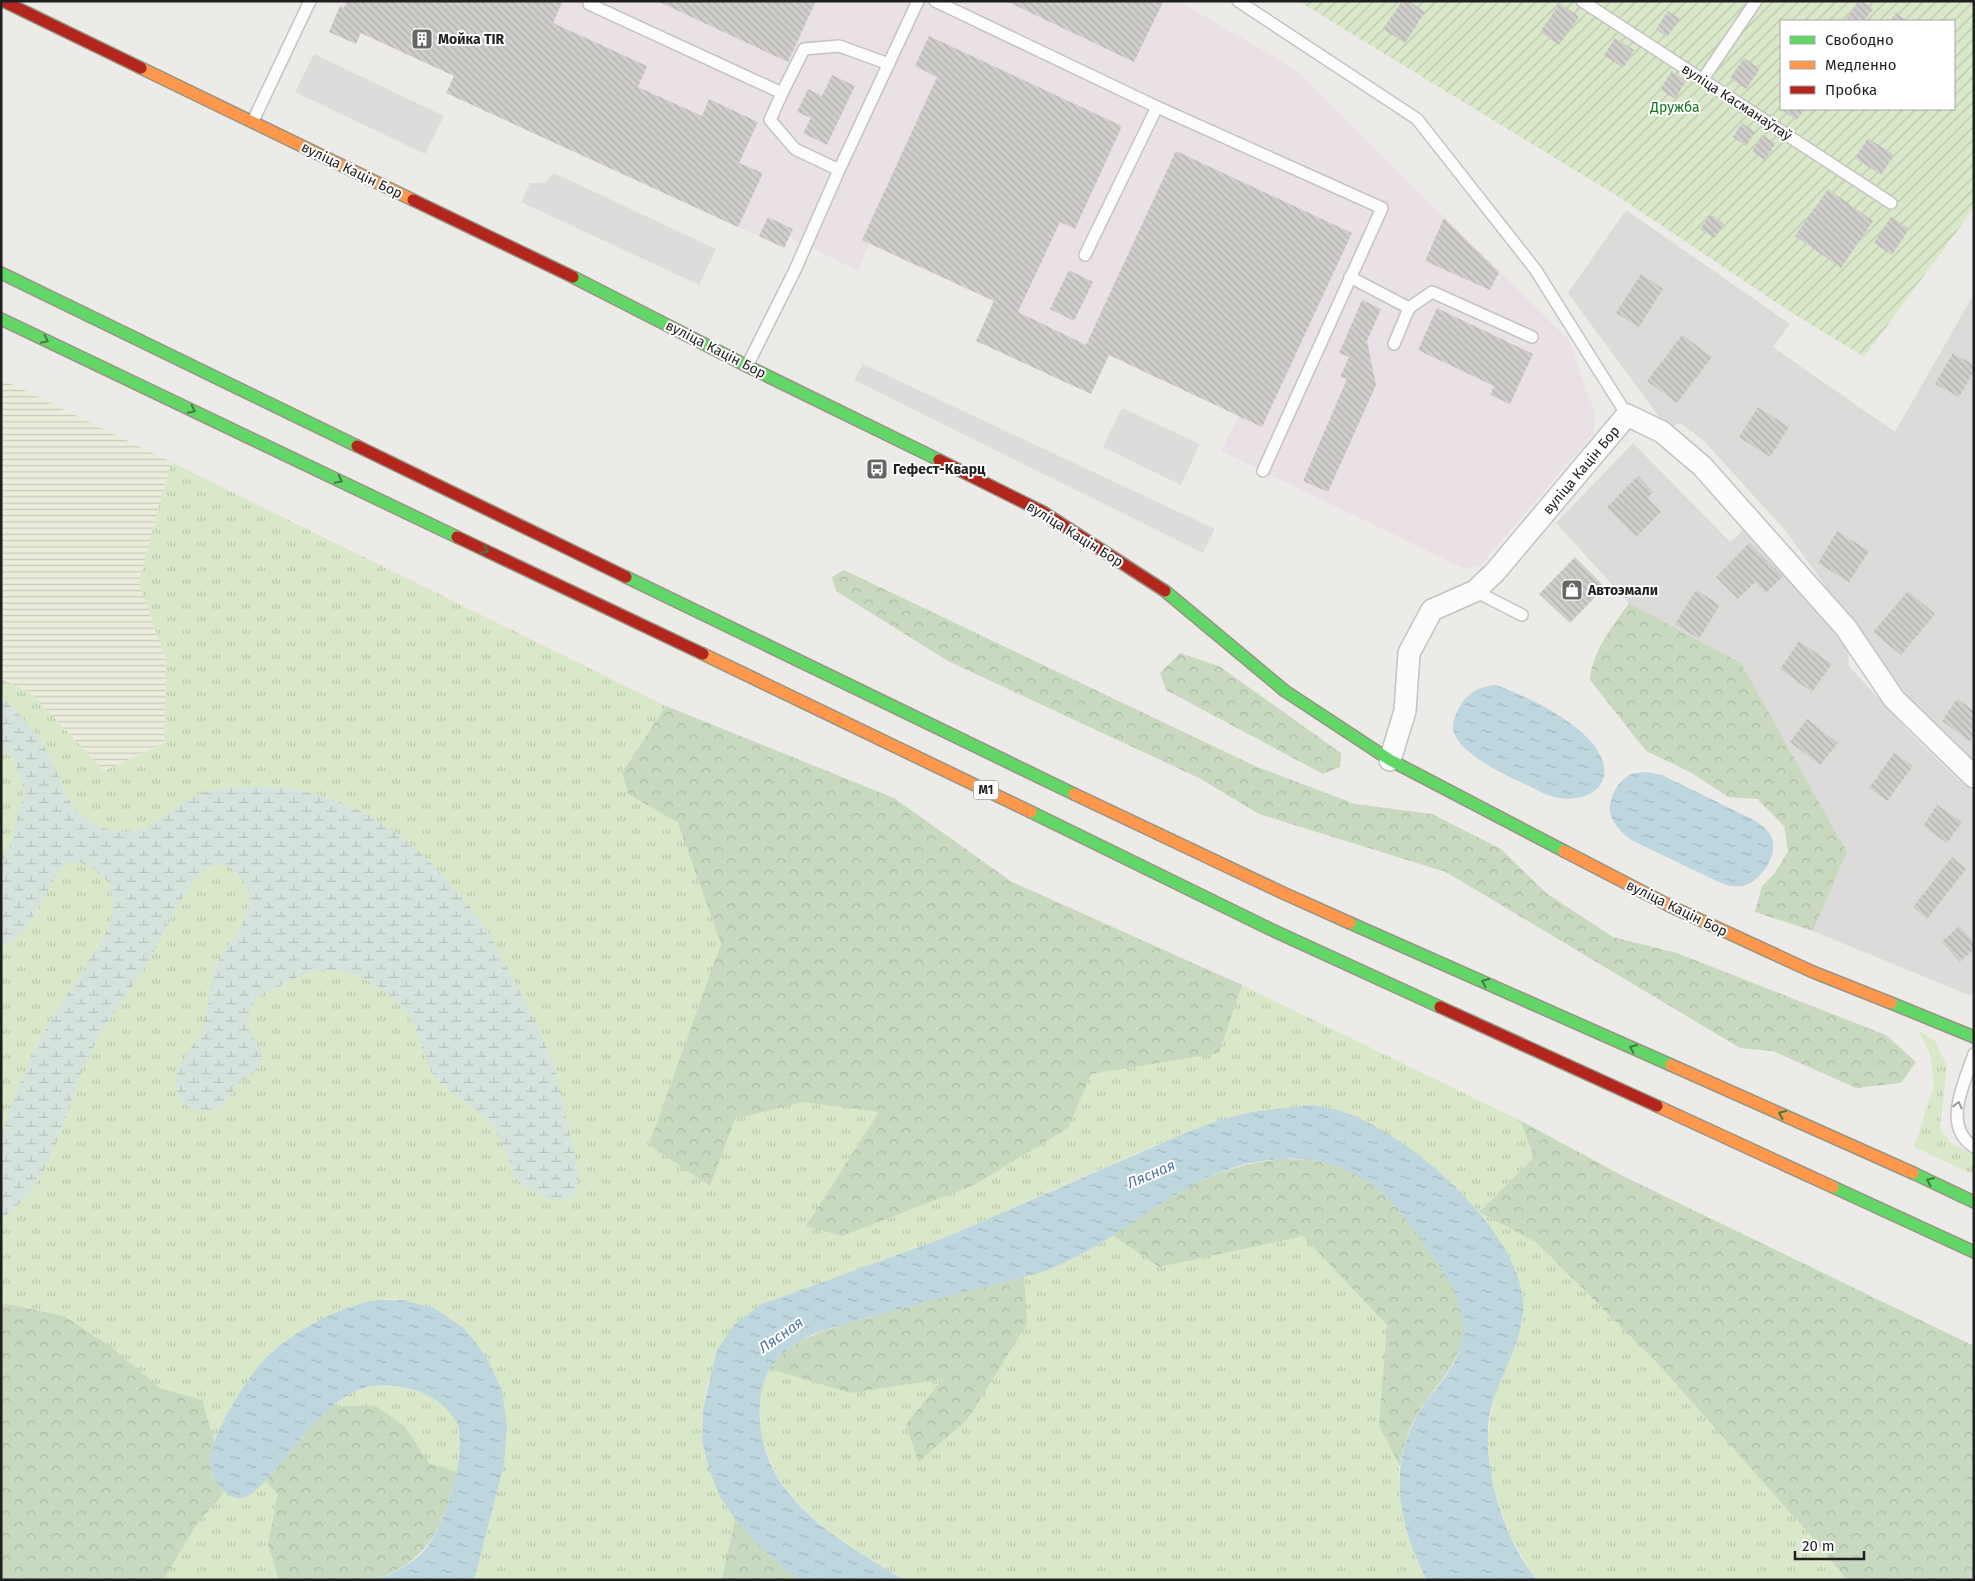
<svg xmlns="http://www.w3.org/2000/svg" width="1975" height="1581" font-family="'Fira Sans',sans-serif">
  <style>
    .residential { fill: #dcdbd9 }
    .industrial { fill: #eae1e6 }
    .farmland { fill: url(#farmland-rules) }
    .grass { fill: url(#grass-tufts) }
    .forest { fill: url(#forest-crowns) }
    .wetland { fill: url(#wetland-marsh) }
    .garden { fill: url(#garden-furrows); fill-rule: evenodd }
    .parking { fill: #dddcdb }
    .water { fill: url(#water-ripples) }
    .building { fill: url(#building-back-hatch) }
    .lines { fill: none; stroke-linecap: round; stroke-linejoin: round }
    .lane-casing { stroke: #c4c3c2; stroke-width: 14 }
    .street-casing { stroke: #c4c3c2; stroke-width: 24 }
    .fast-casing { stroke: #949581; stroke-width: 14 }
    .slow-casing { stroke: #949581; stroke-width: 14 }
    .jam-casing { stroke: #949581; stroke-width: 14 }
    .lane { stroke: #fcfcfc; stroke-width: 11 }
    .street { stroke: #fcfcfc; stroke-width: 21 }
    .fast { stroke: #63d668; stroke-width: 11 }
    .slow { stroke: #ff974d; stroke-width: 11 }
    .jam { stroke: #b3261e; stroke-width: 11 }
    .oneway { stroke: #417a44 }
    .oneway2 { stroke: #999 }
    .labels { text-anchor: middle; stroke-width: 4; stroke-linejoin: round; paint-order: stroke }
    .shield { fill: #fff; stroke: #626262; stroke-width: 1 }
    .shield-label { font-size: 12px; font-weight: bold; fill: #1f1f1f }
    .poi-label { font-size: 14px; font-weight: bold; fill: #1f1f1f; stroke: #fff; text-anchor: start }
    .street-label { font-size: 14px; fill: #1f1f1f; stroke: #fff }
    .park-label { font-size: 14px; fill: #14761f; stroke: #fff }
    .water-label { font-size: 15px; font-style: italic; fill: #4f76a0; stroke: #fff }
  </style>
  <defs>
    <pattern id="farmland-rules" width="6" height="5" patternUnits="userSpaceOnUse" patternTransform="scale(1.25)"><rect width="6" height="5" fill="#ebecdc"/><path d="M0 2.5h6" fill="none" stroke="#c9cabc"/></pattern>
    <pattern id="grass-tufts" width="24" height="20" patternUnits="userSpaceOnUse" patternTransform="scale(1.25)"><rect width="24" height="20" fill="#d9e8c9"/><path d="M3 7l-1-3M5 7V3M7 7l1-3M15 17l-1-3M17 17v-4M19 17l1-3" fill="none" stroke="#bac7ac"/></pattern>
    <pattern id="forest-crowns" width="20" height="18" patternUnits="userSpaceOnUse" patternTransform="scale(1.25)"><rect width="20" height="18" fill="#c8d9bf"/><path d="M2 6a3 3 0 1 1 6 0M12 15a3 3 0 1 1 6 0" fill="none" stroke="#abbaa4"/></pattern>
    <pattern id="wetland-marsh" width="20" height="14" patternUnits="userSpaceOnUse" patternTransform="scale(1.25)"><rect width="20" height="14" fill="#d6e3dc"/><path d="M1 5h8M5 5V1M11 12h8M15 12V8" fill="none" stroke="#b7c2bc"/></pattern>
    <pattern id="garden-furrows" width="10" height="10" patternUnits="userSpaceOnUse" patternTransform="scale(1.25)"><rect width="10" height="10" fill="#d9e8c9"/><path d="M-1 1l2-2M0 10L10 0M9 11l2-2" fill="none" stroke="#bac7ac"/></pattern>
    <pattern id="water-ripples" width="26" height="14" patternUnits="userSpaceOnUse" patternTransform="scale(1.25)"><rect width="26" height="14" fill="#bed6de"/><path d="M2 4q2-2 4 0t4 0M15 11q2-2 4 0t4 0" fill="none" stroke="#a3b7be"/></pattern>
    <pattern id="building-back-hatch" width="6" height="6" patternUnits="userSpaceOnUse" patternTransform="scale(1.25)"><rect width="6" height="6" fill="#d0cecb"/><path d="M-1 5l2 2M0 0l6 6M5-1l2 2" fill="none" stroke="#b2b0ae"/></pattern>
  </defs>
  <rect width="100%" height="100%" fill="#edebe8"/>
  <g class="residential">
    <polygon points="1626,210 1790,324 1773,347 1895,432 1974,294 1974,761 1925,719 1861,635 1785,530 1703,440 1680,423 1668,429 1568,293"/>
    <polygon points="1633,443 1730,542 1749,525 1793,574 1848,649 1849,666 1910,733 1958,780 1974,792 1974,992 1971,996 1813,931 1847,852 1741,663 1629,603 1556,523"/>
  </g>
  <polygon class="industrial" points="330,1 1183,1 1182,3 1293,68 1569,340 1595,414 1593,434 1480,566 1465,569 1221,451 1239,416 869,244 858,271 790,237 784,248 446,93 454,76 361,34 356,44 329,32 340,6"/>
  <polygon class="farmland" points="1,379 171,462 139,582 166,661 164,743 104,771 31,693 1,679"/>
  <g class="grass">
    <path d="M171 462 666 706 622 771 628 794 706 840 1012 882 1242 985 1521 1121 1534 1158 1479 1212 1537 1243 1659 1365 1811 1536 1847 1580H1537L1531 1573 1512 1539 1499 1506 1490 1469 1488 1437 1493 1400 1507 1365 1500 1241 1479 1212 1454 1185 1428 1163 1398 1140 1368 1124 1311 1105 1251 1112 1217 1121 1151 1147 944 1238 762 1304 708 1381 703 1409 702 1441 710 1472 782 1567 801 1580H474L504 1465 434 1308C425 1306 414 1302 405 1300 362 1294 292 1328 264 1360 243 1384 229 1413 214 1441L331 1406 353 1392 374 1386 401 1387 427 1394 445 1406 457 1422 459 1443 457 1472 449 1500 377 1580H1V679L31 693 104 771 164 743 166 661 139 582Z"/>
    <polygon points="1919,1031 1935,1041 1947,1066 1940,1129 1952,1144 1974,1155 1974,1175 1914,1147 1934,1085 1930,1054"/>
    <path d="M1381 1191 1401 1509C1406 1535 1414 1557 1427 1580H904C844 1543 769 1502 760 1424 758 1406 760 1384 770 1369 774 1362 780 1357 785 1351L1024 1277 1070 1261 1093 1248 1171 1197Z"/>
  </g>
  <g class="forest">
    <polygon points="844,570 1255,766 1355,804 1432,814 1501,849 1546,893 1613,937 1677,953 1886,1035 1916,1062 1901,1083 1856,1088 1773,1051 1740,1048 1446,872 1259,814 1199,778 948,661 836,591 832,577"/>
    <path d="M1629 603 1741 663 1847 852 1813 931 1755 912 1762 886 1774 874 1788 851 1784 826 1757 799 1728 797 1692 773 1646 751 1590 680C1592 651 1613 626 1629 603Z"/>
    <polygon points="1180,653 1219,666 1341,753 1340,767 1323,774 1166,690 1160,673"/>
    <polygon points="666,706 894,798 1012,882 1242,985 1219,1053 1091,1074 1068,1128 974,1185 842,1236 806,1226 879,1112 803,1102 735,1119 710,1186 649,1145 721,944 678,823 628,794 622,772"/>
    <polygon points="1521,1121 1623,1176 1974,1346 1974,1580 1847,1580 1811,1536 1659,1365 1537,1243 1479,1212 1534,1158"/>
    <path d="M1282 1159C1310 1159 1341 1162 1365 1179 1392 1197 1410 1224 1428 1249 1437 1263 1448 1276 1455 1291 1462 1305 1466 1327 1462 1342 1454 1370 1433 1389 1418 1413 1408 1429 1403 1448 1400 1466L1379 1425 1387 1325 1303 1236 1159 1267 1113 1235C1172 1196 1209 1166 1282 1159Z"/>
    <polygon points="1024,1277 1027,1324 967,1420 918,1462 906,1424 943,1379 851,1393 770,1369 785,1351 802,1340 825,1330 908,1306"/>
    <polygon points="12,1305 64,1316 111,1347 161,1389 202,1400 214,1441 210,1462 212,1477 224,1492 197,1524 163,1580 1,1580 1,1307"/>
    <path d="M331 1406H376L405 1427 430 1464 457 1472C441 1528 434 1555 377 1580H279L268 1544 278 1494 266 1481 311 1427Z"/>
    <path d="M735 1519C755 1543 776 1562 801 1580H722Z"/>
  </g>
  <path class="wetland" d="M1 696C15 710 29 723 39 740 44 748 51 757 55 766 65 792 69 812 97 825 149 850 171 796 217 789 334 773 416 831 482 923 492 937 499 954 508 969 523 997 539 1026 550 1056 555 1067 557 1079 560 1090 567 1118 572 1145 579 1172 578 1177 579 1181 578 1186 570 1213 528 1194 517 1179 513 1174 511 1167 509 1161 504 1148 499 1136 491 1125 475 1106 451 1097 435 1077 420 1057 422 1030 405 1011 382 984 348 964 311 972 300 975 290 981 280 986 267 991 255 995 250 1010 240 1034 270 1048 260 1065 256 1074 247 1077 240 1083 232 1090 229 1103 219 1108 202 1118 181 1108 177 1090 171 1070 190 1052 199 1035 210 1014 207 987 217 964 230 935 268 908 239 876 235 871 229 866 223 865 210 862 198 875 191 885 174 908 163 936 149 961 130 993 104 1024 88 1058 71 1094 63 1134 44 1170 33 1190 19 1206 1 1220V1139L19 1085 32 1053 50 1021 101 942 111 922 113 901 108 882 94 869 79 862C74 863 68 863 64 866 49 879 24 953 1 943V868L11 842 23 798 22 780 14 760 1 747Z"/>
  <path class="garden" d="M1298 1H1974V208L1864 357 1789 311 1622 199ZM1781 21H1954V109H1781Z"/>
  <g class="parking">
    <polygon points="314,54 444,116 425,154 295,92"/>
    <polygon points="554,173 716,249 699,285 521,202 530,183 545,183"/>
    <polygon points="863,364 1215,529 1203,553 854,380"/>
    <polygon points="1122,408 1200,444 1181,485 1103,447"/>
  </g>
  <g class="water">
    <path d="M1495 685C1526 695 1586 725 1600 755 1619 793 1572 808 1543 793 1520 781 1458 757 1453 729 1452 722 1456 714 1459 708 1468 692 1478 687 1495 685Z"/>
    <path d="M1647 772 1662 775 1756 821C1762 826 1769 830 1772 838 1778 855 1762 879 1746 885 1738 888 1730 886 1723 884L1631 840C1614 826 1603 813 1615 790 1618 784 1625 777 1631 774 1636 772 1642 773 1647 772Z"/>
    <path d="M1311 1105C1321 1107 1331 1108 1341 1111 1408 1133 1516 1226 1523 1300 1525 1335 1505 1367 1494 1398 1475 1449 1502 1540 1537 1580H1427C1396 1523 1386 1459 1425 1403 1440 1383 1460 1363 1462 1337 1466 1300 1444 1272 1424 1244 1414 1230 1405 1217 1394 1205 1365 1172 1326 1157 1283 1159 1185 1163 1132 1239 1047 1270 1027 1277 1007 1281 987 1287 946 1297 906 1307 866 1318 844 1325 820 1329 800 1341 789 1348 777 1358 770 1369 759 1387 758 1410 761 1430 770 1504 847 1545 904 1580H801L782 1567 758 1545 735 1519 720 1497 710 1472 702 1441 703 1409 717 1350 735 1324 762 1304 944 1238 1185 1133 1217 1121 1251 1112Z"/>
    <path d="M404 1300 434 1308 464 1328 486 1356 502 1390 507 1426 504 1465 474 1580H377C395 1572 415 1563 427 1547 446 1522 467 1454 457 1423 456 1420 452 1416 450 1413 433 1391 401 1384 375 1386 315 1391 270 1501 237 1498 229 1497 222 1490 218 1484 213 1478 210 1471 210 1463 209 1437 247 1378 265 1359 290 1333 336 1308 372 1301 382 1299 394 1301 404 1300Z"/>
  </g>
  <g class="building">
    <polygon points="347,1 563,1 553,23 647,66 638,87 702,116 709,99 758,122 739,163 763,173 738,227 446,93 454,76 361,33 356,44 329,32 340,6 344,8"/>
    <polygon points="657,1 816,1 788,62"/>
    <polygon points="1006,1 1161,1 1163,2 1134,62"/>
    <polygon points="1402,1 1409,1 1425,12 1405,43 1383,29"/>
    <polygon points="1858,1 1862,1 1873,9 1864,21 1851,21 1847,18"/>
    <polygon points="1560,3 1579,17 1559,45 1540,32"/>
    <polygon points="1668,11 1680,19 1667,37 1656,29"/>
    <polygon points="1896,13 1908,21 1890,21"/>
    <polygon points="929,36 1122,126 1075,229 1060,222 1018,312 1086,345 1176,151 1352,233 1262,427 1109,355 1091,394 976,341 994,301 862,240 937,77 915,66"/>
    <polygon points="1615,38 1634,50 1623,68 1604,55"/>
    <polygon points="1744,58 1760,69 1746,89 1730,78"/>
    <polygon points="1672,71 1686,81 1675,99 1660,89"/>
    <polygon points="832,75 855,86 827,145 803,133 811,118 797,112 808,89 822,96"/>
    <polygon points="1785,109 1804,109 1797,120 1783,111"/>
    <polygon points="1742,123 1755,132 1746,146 1733,137"/>
    <polygon points="1762,135 1776,143 1765,160 1752,152"/>
    <polygon points="1868,138 1894,155 1881,175 1855,158"/>
    <polygon points="1828,189 1873,221 1841,268 1795,236"/>
    <polygon points="1710,214 1724,224 1714,238 1700,229"/>
    <polygon points="768,217 793,229 784,248 759,236"/>
    <polygon points="1891,217 1909,229 1892,255 1874,243"/>
    <polygon points="1444,218 1499,272 1490,290 1425,261"/>
    <polygon points="1069,270 1093,282 1074,321 1050,309"/>
    <polygon points="1641,274 1663,289 1639,327 1616,313"/>
    <polygon points="1362,300 1381,309 1367,341 1376,385 1328,492 1303,481 1347,379 1340,377 1349,357 1339,353"/>
    <polygon points="1437,308 1533,354 1510,404 1490,395 1494,386 1418,350"/>
    <polygon points="1682,335 1712,357 1677,403 1647,381"/>
    <polygon points="1953,353 1974,365 1974,371 1959,397 1935,384"/>
    <polygon points="1758,407 1789,427 1770,457 1739,437"/>
    <polygon points="1638,476 1653,492 1647,498 1661,512 1636,537 1607,507"/>
    <polygon points="1837,531 1869,551 1849,582 1818,563"/>
    <polygon points="1749,543 1783,576 1766,593 1755,582 1738,599 1716,577"/>
    <polygon points="1575,557 1605,587 1570,623 1539,594"/>
    <polygon points="1696,590 1720,605 1699,639 1675,624"/>
    <polygon points="1908,591 1935,614 1901,655 1873,632"/>
    <polygon points="1799,641 1832,664 1812,692 1780,669"/>
    <polygon points="1957,699 1974,711 1974,735 1970,741 1942,721"/>
    <polygon points="1807,719 1838,743 1820,765 1790,742"/>
    <polygon points="1894,753 1913,766 1887,801 1869,788"/>
    <polygon points="1937,805 1962,822 1947,843 1923,826"/>
    <polygon points="1952,857 1966,869 1927,919 1913,907"/>
    <polygon points="1959,926 1974,942 1974,949 1960,962 1942,942"/>
  </g>
  <g class="lines">
    <g class="lane-casing">
      <g id="lane">
        <polyline points="935,1 1157,107 1085,255"/>
        <polyline points="1238,1 1417,119 1535,269 1627,415"/>
        <polyline points="1582,1 1891,203"/>
        <polyline points="589,4 782,93"/>
        <polyline points="1703,79 1756,1"/>
        <polyline points="1157,107 1382,208 1263,471"/>
        <polyline points="253,121 310,1"/>
        <polyline points="839,170 795,149 770,120 782,93 804,49 839,46 889,64"/>
        <polyline points="1350,277 1409,308 1432,292 1532,337"/>
        <polyline points="1394,344 1409,308"/>
        <polyline points="747,366 795,270 839,170 918,1"/>
        <polyline points="1475,591 1522,615"/>
        <path d="M1974 1054C1965 1082 1941 1126 1974 1147"/>
      </g>
    </g>
    <g class="street-casing">
      <polyline id="street" points="1390,760 1405,711 1409,653 1432,610 1475,591 1495,572 1627,415 1662,432 1702,466 1846,628 1894,699 1974,777"/>
    </g>
    <g class="fast-casing">
      <g id="fast">
        <polyline points="1,273 357,446"/>
        <polyline points="573,277 747,366 939,460"/>
        <polyline points="1,319 457,537"/>
        <polyline points="626,577 1074,794"/>
        <polyline points="1165,591 1285,691 1390,760 1564,851"/>
        <polyline points="1031,812 1270,929 1440,1007"/>
        <polyline points="1350,923 1671,1065"/>
        <polyline points="1891,1003 1974,1037"/>
        <polyline points="1913,1173 1974,1202"/>
        <polyline points="1833,1187 1974,1252"/>
      </g>
    </g>
    <g class="slow-casing">
      <g id="slow">
        <polyline points="141,68 413,200"/>
        <polyline points="703,654 1031,812"/>
        <polyline points="1074,794 1283,893 1350,923"/>
        <polyline points="1564,851 1672,907 1813,972 1891,1003"/>
        <polyline points="1671,1065 1913,1173"/>
        <polyline points="1657,1106 1833,1187"/>
      </g>
    </g>
    <g class="jam-casing">
      <g id="jam">
        <polyline points="3,1 141,68"/>
        <polyline points="413,200 573,277"/>
        <polyline points="357,446 626,577"/>
        <polyline points="939,460 1043,512 1165,591"/>
        <polyline points="457,537 703,654"/>
        <polyline points="1440,1007 1657,1106"/>
      </g>
    </g>
    <use href="#lane" class="lane"/>
    <use href="#street" class="street"/>
    <use href="#fast" class="fast"/>
    <use href="#slow" class="slow"/>
    <use href="#jam" class="jam"/>
  </g>
  <defs><path id="oneway-chevron" d="M-2-3.5L2.5 0L-2 3.5" fill="none" stroke-width="1.6" stroke-linecap="round" stroke-linejoin="round" transform="scale(1.25)"/></defs>
  <g class="oneway">
    <use href="#oneway-chevron" transform="translate(45 340) rotate(26)"/>
    <use href="#oneway-chevron" transform="translate(192 410) rotate(26)"/>
    <use href="#oneway-chevron" transform="translate(339 480) rotate(26)"/>
    <use href="#oneway-chevron" transform="translate(485 550) rotate(26)"/>
    <use href="#oneway-chevron" transform="translate(1485 982) rotate(-156)"/>
    <use href="#oneway-chevron" transform="translate(1633 1048) rotate(-156)"/>
    <use href="#oneway-chevron" transform="translate(1782 1114) rotate(-156)"/>
    <use href="#oneway-chevron" transform="translate(1930 1181) rotate(-155)"/>
  </g>
  <use class="oneway2" href="#oneway-chevron" transform="translate(1958 1105) rotate(-76)"/>
  <defs>
    <g id="building-square" transform="scale(1.125)"><rect x="-9" y="-9" width="18" height="18" rx="4" fill="#676665" stroke="#fff"/><path d="M-4-6H4V6H1V3H-1V6H-4ZM-2.5-4.3h1.7v1.8h-1.7ZM.8-4.3h1.7v1.8H.8ZM-2.5-1h1.7V.8h-1.7ZM.8-1h1.7V.8H.8Z" fill="#fff"/></g>
    <g id="bus-square" transform="scale(1.125)"><rect x="-9" y="-9" width="18" height="18" rx="4" fill="#676665" stroke="#fff"/><path d="M-5-6H5V4H4V6H2V4H-2V6H-4V4H-5ZM-3.5-4V0h7V-4ZM-3.5 1.2v1.5H-2V1.2ZM2 1.2v1.5H3.5V1.2Z" fill="#fff"/></g>
    <g id="shop-square" transform="scale(1.125)"><rect x="-9" y="-9" width="18" height="18" rx="4" fill="#676665" stroke="#fff"/><path d="M-5-2.5h2.3a2.7 3.5 0 0 1 5.4 0H5L5.5 6h-11ZM-1.5-2.5h3a1.5 2.3 0 0 0-3 0Z" fill="#fff"/></g>
  </defs>
  <g fill-rule="evenodd">
    <use href="#building-square" x="422" y="39"/>
    <use href="#bus-square" x="877" y="469"/>
    <use href="#shop-square" x="1572" y="590"/>
  </g>
  <g class="labels">
    <rect class="shield" x="973.5" y="780.5" width="25" height="19" rx="4"/>
    <g class="shield-label">
      <text x="986" y="794">М1</text>
    </g>
    <g class="poi-label">
      <text x="438" y="44">Мойка TIR</text>
      <text x="893" y="474">Гефест-Кварц</text>
      <text x="1588" y="595">Автоэмали</text>
    </g>
    <g class="street-label">
      <text transform="translate(1737 102) rotate(33)" y="5">вуліца Касманаўтаў</text>
      <text transform="translate(352 170) rotate(26)" y="5">вуліца Кацін Бор</text>
      <text transform="translate(716 349) rotate(27)" y="5">вуліца Кацін Бор</text>
      <text transform="translate(1581 470) rotate(-50)" y="5">вуліца Кацін Бор</text>
      <text transform="translate(1075 534) rotate(32)" y="5">вуліца Кацін Бор</text>
      <text transform="translate(1677 908) rotate(26)" y="5">вуліца Кацін Бор</text>
    </g>
    <g class="park-label">
      <text x="1675" y="112">Дружба</text>
    </g>
    <g class="water-label">
      <text transform="translate(1151 1174) rotate(-23)" y="5">Лясная</text>
      <text transform="translate(781 1335) rotate(-35)" y="5">Лясная</text>
    </g>
  </g>
  <rect width="1975" height="1581" fill="none" stroke="#1f1f1f" stroke-width="5"/>
  <rect x="1780" y="20" width="175" height="90" fill="#ffffff" stroke="#a5a5a5"/>
  <rect x="1790" y="36" width="25" height="8" fill="#63d668" stroke="#a5a5a5"/>
  <text x="1825" y="45" font-size="15" fill="#1f1f1f">Свободно</text>
  <rect x="1790" y="61" width="25" height="8" fill="#ff974d" stroke="#a5a5a5"/>
  <text x="1825" y="70" font-size="15" fill="#1f1f1f">Медленно</text>
  <rect x="1790" y="86" width="25" height="8" fill="#b3261e" stroke="#a5a5a5"/>
  <text x="1825" y="95" font-size="15" fill="#1f1f1f">Пробка</text>
  <path d="M1795 1551v8h69v-8" fill="none" stroke="#1f1f1f" stroke-width="2.5"/>
  <text x="1802" y="1551" font-size="15" fill="#1f1f1f" stroke="#ffffff" stroke-width="4" paint-order="stroke">20 m</text>
</svg>
